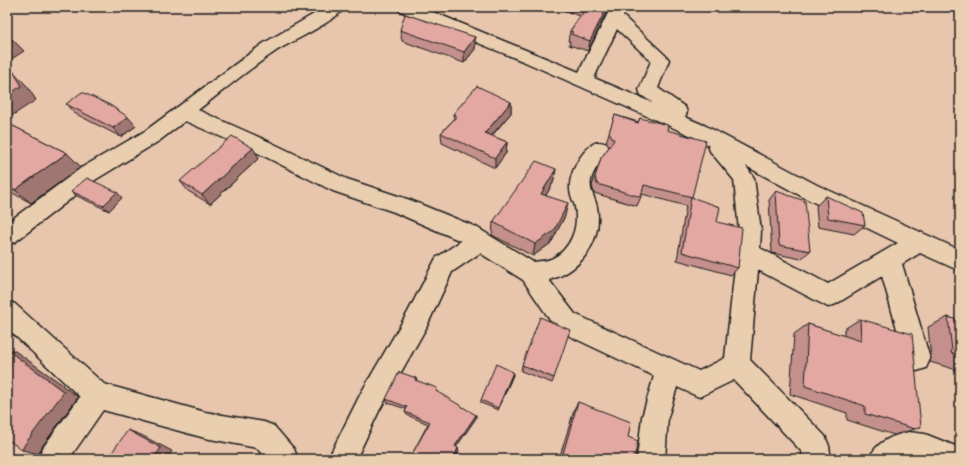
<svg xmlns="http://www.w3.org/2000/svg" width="967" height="466" font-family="'Balsamiq Sans',sans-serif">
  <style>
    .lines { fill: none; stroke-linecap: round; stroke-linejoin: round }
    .minor-casing { stroke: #1c1c1c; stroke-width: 3 }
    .minor { fill: #e9ceb0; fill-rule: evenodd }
    .wall { fill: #c3908b; stroke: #1c1c1c }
    .shaded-wall { fill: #9f7671; stroke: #1c1c1c }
    .building { fill: #e3a8a2; stroke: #1c1c1c }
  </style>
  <rect width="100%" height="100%" fill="#e8c6ad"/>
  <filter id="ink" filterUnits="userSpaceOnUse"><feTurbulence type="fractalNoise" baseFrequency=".025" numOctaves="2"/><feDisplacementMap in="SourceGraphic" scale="8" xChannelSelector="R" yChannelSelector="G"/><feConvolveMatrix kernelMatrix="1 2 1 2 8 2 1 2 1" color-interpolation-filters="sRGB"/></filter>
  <g filter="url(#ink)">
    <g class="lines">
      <g class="minor-casing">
        <g id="minor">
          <path d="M326 7H345C336 21 292 41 276 51 249 69 224 90 198 110L272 143 347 179 410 200 476 227 533 262C539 261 546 261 551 259 571 250 579 227 575 207 574 201 570 196 570 189 569 174 580 153 593 144 597 141 602 142 607 144L610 149C604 160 594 167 591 180 589 191 595 197 597 207 603 241 581 271 549 280L575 314 699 371 725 358 739 231 734 180 710 151 708 145 692 136 525 62 400 11 398 7H421L579 72 611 7H627L623 16 666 56 669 60 658 88 685 107 687 112 685 117 706 126 817 185 960 250V271L920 253 902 264 930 359 926 368 917 371 908 368 882 276 836 304 828 307 758 270 750 360 825 436 829 446 831 459H803L802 452 734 380 699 397 677 387 668 417 665 459H637L642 417 654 376 557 330 523 280 480 253 452 272 426 328 379 411 356 459H328L361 393 408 312 436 258 461 241 394 212 333 191 258 153 185 121 159 141 95 180 15 242 7 244V223L81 168 145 131 264 43ZM617 29 651 61 639 90 641 95 653 103 594 78ZM746 166 803 197 898 243 828 284 760 248 761 231 754 178Z"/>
          <polygon points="7,301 15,304 104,384 205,412 264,422 274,426 294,449 298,459 266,459 257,448 205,438 103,410 69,459 38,459 42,449 80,397 7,328"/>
          <path d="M909 432 925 434 960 448V459H869C876 442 891 436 909 432Z"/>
        </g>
      </g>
      <use href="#minor" class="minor"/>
    </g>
    <g class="wall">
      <polygon points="557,7 609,7 588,51 569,45 570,41 568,41 570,31 580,16 557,8"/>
      <polygon points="400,30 475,37 475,49 464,63 402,41"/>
      <polygon points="511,102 511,113 492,136 507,142 506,153 495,168 442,143 441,133 454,119 453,114"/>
      <polygon points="66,104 136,126 121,137 74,113"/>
      <polygon points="615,115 638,122 640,118 667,130 692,198 717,222 738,268 731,275 677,260 686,206 642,194 637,206 594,193 592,186 601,158 609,147 606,142"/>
      <polygon points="7,123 67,153 81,167 31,203 7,190"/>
      <polygon points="259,158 210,204 188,191 180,181"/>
      <polygon points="556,169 553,183 546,195 565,216 551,243 533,256 492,235 493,222"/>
      <polygon points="71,191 122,198 109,211 77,196"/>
      <polygon points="776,191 810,251 801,259 772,253 769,200"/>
      <polygon points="826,196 865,225 854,234 818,227 816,206"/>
      <polygon points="948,317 960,321 960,371 930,362 931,359 928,327"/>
      <polygon points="860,319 915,429 894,435 847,420 847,413 790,394 794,334 808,324 844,336 844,329"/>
      <polygon points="522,365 554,378 552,383 521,371"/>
      <polygon points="513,375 498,410 481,403 481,400"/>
      <polygon points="416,378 417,381 438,392 476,418 456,447 459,451 455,459 414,459 411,456 428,424 407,415 405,412 406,409 388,403 386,399"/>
      <polygon points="578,402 628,437 634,459 559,459 575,407"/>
    </g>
    <g class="shaded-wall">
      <polygon points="607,7 609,7 588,51 590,41"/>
      <polygon points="475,37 475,49 464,63 464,52"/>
      <polygon points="13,40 24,51 7,62 7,44"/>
      <polygon points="13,71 27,86 36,100 7,119 7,95"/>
      <polygon points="511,102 511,113 485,143 485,133"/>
      <polygon points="128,117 136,126 121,137 113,128"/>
      <polygon points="507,142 506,153 495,168 495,158"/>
      <polygon points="253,148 259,158 210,204 202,195"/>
      <polygon points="67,153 81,167 31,203 15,190"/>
      <polygon points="556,169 553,183 539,207 541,194"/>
      <polygon points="117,192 122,198 109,211 103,206"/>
      <polygon points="568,203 565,216 551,243 533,256 535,244"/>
      <polygon points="7,348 15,351 63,385 63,386 78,397 41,448 39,454 22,450"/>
      <polygon points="513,372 513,375 498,410 498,408"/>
      <polygon points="476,415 476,418 455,449 455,446"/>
      <polygon points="128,430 141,435 172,451 167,459 153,459"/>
      <polygon points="458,448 459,451 455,459 453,459"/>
      <polygon points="57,454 72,458 73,459 62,459"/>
    </g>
    <g class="building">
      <polygon points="585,7 607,7 590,41 571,34 573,32 570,31 587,7"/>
      <polygon points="405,14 475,37 464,52 400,30"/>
      <polygon points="7,36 13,40 7,44"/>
      <polygon points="13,71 22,86 7,95 7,75"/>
      <polygon points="477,86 511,102 485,133 507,142 495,158 441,133 457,116 453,114"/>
      <polygon points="82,92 110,105 128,117 113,128 66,104"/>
      <polygon points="615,115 638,123 640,118 668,125 667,130 706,141 692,197 644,185 641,197 597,184 595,177 601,158 614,140 609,132"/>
      <polygon points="7,123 67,153 15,190 7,186"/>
      <polygon points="232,136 253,148 202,195 180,181"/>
      <polygon points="536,161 556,169 541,194 568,203 554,231 535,244 493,222"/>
      <polygon points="87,178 117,192 103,206 71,191"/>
      <polygon points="776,191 805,201 810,251 779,245"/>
      <polygon points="826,196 863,213 865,225 828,218"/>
      <polygon points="691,197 720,207 717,222 742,228 738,268 682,252"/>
      <polygon points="540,317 570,330 554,378 522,365"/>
      <polygon points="948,317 960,321 960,356 951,353 952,350"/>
      <polygon points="860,319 912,334 921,427 915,429 865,414 865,406 805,386 808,324 861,341"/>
      <polygon points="7,350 49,380 48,380 64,392 25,444 22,450 7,439"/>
      <polygon points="496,364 513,372 498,408 481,400"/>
      <polygon points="399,372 416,378 415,380 437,388 436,391 476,415 455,446 458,448 453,459 417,459 411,456 430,422 405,412 407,407 386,399"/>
      <polygon points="578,402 631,422 628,437 638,441 634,459 566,459 562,457"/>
      <polygon points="128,430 161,448 153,459 107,459"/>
      <polygon points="57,454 62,459 35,459 32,457 54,457"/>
    </g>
  </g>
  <rect width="967" height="466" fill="none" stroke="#e9ceb0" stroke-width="24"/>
  <rect x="12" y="12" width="943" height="442" fill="none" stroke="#1c1c1c" stroke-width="1.5" filter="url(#ink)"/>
</svg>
